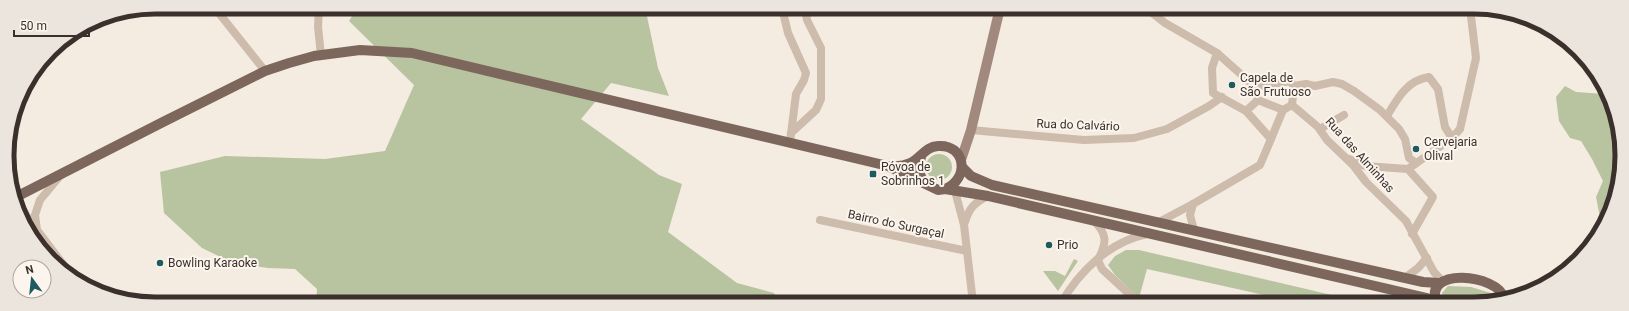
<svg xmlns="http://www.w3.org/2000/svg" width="1629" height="311" font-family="Roboto,sans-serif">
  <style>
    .green { fill: #b8c4a0 }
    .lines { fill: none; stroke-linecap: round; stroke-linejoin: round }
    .street { stroke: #cdbbac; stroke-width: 8 }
    .secondary { stroke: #a18a7d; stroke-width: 10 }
    .primary { stroke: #7d675c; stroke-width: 10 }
    .poi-dot { fill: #1f5a5e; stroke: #fbf5ee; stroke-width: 1.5 }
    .labels { text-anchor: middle; stroke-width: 4; stroke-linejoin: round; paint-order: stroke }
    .poi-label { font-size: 12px; fill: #3b302b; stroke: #fbf5ee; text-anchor: start }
    .street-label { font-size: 12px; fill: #3b302b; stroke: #fbf5ee }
    .rim { fill: none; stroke: #3b302b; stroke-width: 5 }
  </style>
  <rect width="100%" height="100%" fill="#f4ebe1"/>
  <g class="green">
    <polygon points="358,7 645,7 658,68 669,96 611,83 581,119 659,175 682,184 668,232 737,283 774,293 780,303 316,303 317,289 295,269 268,268 233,263 202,248 164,213 160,172 225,156 325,159 385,151 414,85 349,21"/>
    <polygon points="1565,86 1576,92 1604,94 1610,109 1614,110 1617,117 1621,175 1607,221 1602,228 1596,197 1603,181 1592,159 1581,141 1570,138 1559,121 1556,97"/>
    <circle cx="939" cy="167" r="13"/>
    <polygon points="1126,250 1139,250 1353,300 1350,304 1305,304 1147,269 1139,298 1115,275 1108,265 1115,256"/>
    <polygon points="1074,259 1078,261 1058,291 1043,271 1055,271 1065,276"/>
    <polygon points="1448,286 1471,287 1494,294 1497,300 1483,304 1448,302 1443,299 1442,293"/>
  </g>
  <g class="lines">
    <g class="street">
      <polyline points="214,7 265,71"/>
      <polyline points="319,7 318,27 321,55"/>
      <polyline points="782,8 788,33 806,73 804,80 796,94 790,142"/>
      <polyline points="1146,8 1165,23 1217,53 1253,85 1258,100"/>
      <polyline points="1217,53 1212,68 1213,93 1246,111 1258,100 1283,110"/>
      <polyline points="1253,85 1263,86 1290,81 1294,86"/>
      <polyline points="1294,86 1306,84 1315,86 1333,82 1342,84 1354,91 1380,110 1399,129 1405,139 1409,158 1416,163"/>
      <polyline points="1292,105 1294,86"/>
      <polyline points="1283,110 1292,105 1318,127 1327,140 1353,165 1366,182 1406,221 1434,272 1442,281"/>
      <polyline points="1246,111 1271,139 1283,110"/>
      <path d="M1387 116C1397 99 1407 80 1429 77L1438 89 1445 127 1452 138"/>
      <polyline points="1320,129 1344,115"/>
      <polyline points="971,130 1084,140 1134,138 1167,129 1209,106 1222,97"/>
      <polyline points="791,133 816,110 821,99 821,48 807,20 805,8"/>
      <polyline points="1349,159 1365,166 1408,169"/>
      <polyline points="1408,169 1452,138 1460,129 1476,58 1470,8"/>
      <polyline points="1408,169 1433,197 1412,234"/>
      <polyline points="60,176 40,200 35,215 37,230 72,276"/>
      <polyline points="955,191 964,225 973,303"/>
      <polyline points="14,200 35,227"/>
      <polyline points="1193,204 1190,215 1194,230"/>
      <polyline points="820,220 967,251"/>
      <path d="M1094 221C1107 234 1107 242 1099 258"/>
      <path d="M965 222C969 208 975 202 988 196"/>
      <polyline points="1159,222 1193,204 1260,165 1271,139"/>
      <polyline points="39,244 52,255"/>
      <polyline points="1098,260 1102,269 1139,303"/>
      <polyline points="1405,278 1418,268 1427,258"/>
      <path d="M1061 303C1080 271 1109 242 1147 234"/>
    </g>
    <polyline class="secondary" points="961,160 971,130 1000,8"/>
    <g class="primary">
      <polyline points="921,157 918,170 924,183"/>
      <path d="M892 166C920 168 920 147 938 146 966 144 970 179 945 189"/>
      <polyline points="962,167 971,176 992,185 1423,282 1439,283"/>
      <polyline points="14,198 163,122 265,71 289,63 314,56 360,50 412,53 888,166 938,190 945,189 988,196 1427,298 1437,304"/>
      <path d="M1437 304C1421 266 1498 274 1504 298"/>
    </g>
  </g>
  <g class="poi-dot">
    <circle cx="1232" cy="85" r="4"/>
    <circle cx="1416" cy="149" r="4"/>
    <rect x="869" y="170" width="8" height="8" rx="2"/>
    <circle cx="1049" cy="245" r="4"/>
    <circle cx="160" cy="263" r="4"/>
  </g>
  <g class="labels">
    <g class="poi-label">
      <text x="1240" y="82">Capela de<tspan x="1240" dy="14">São Frutuoso</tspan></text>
      <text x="1424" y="146">Cervejaria<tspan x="1424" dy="14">Olival</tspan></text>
      <text x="881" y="171">Póvoa de<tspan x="881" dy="14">Sobrinhos 1</tspan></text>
      <text x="1057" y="249">Prio</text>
      <text x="168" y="267">Bowling Karaoke</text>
    </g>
    <g class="street-label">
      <text transform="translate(1078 125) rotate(2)" y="4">Rua do Calvário</text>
      <text transform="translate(1360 155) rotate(48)" y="4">Rua das Alminhas</text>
      <text transform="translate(896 224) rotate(12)" y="4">Bairro do Surgaçal</text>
    </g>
  </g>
  <path d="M0 0H1629V311H0ZM155 14H1474A141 141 0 0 1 1615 155V156A141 141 0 0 1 1474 297H155A141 141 0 0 1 14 156V155A141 141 0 0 1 155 14Z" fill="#ece5de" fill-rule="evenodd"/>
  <path class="rim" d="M155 14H1474A141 141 0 0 1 1615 155V156A141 141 0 0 1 1474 297H155A141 141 0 0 1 14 156V155A141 141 0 0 1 155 14Z"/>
  <g transform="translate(32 279) rotate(345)"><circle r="19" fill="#fbf5ee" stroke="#aea6a0"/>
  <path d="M0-3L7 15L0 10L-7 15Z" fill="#1f5a5e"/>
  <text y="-6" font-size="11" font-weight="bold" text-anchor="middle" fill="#3b302b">N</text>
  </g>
  <path d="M14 30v6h75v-6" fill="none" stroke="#3b302b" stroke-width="2"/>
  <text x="20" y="30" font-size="12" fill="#3b302b" stroke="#fbf5ee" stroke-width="3" paint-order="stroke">50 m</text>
</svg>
